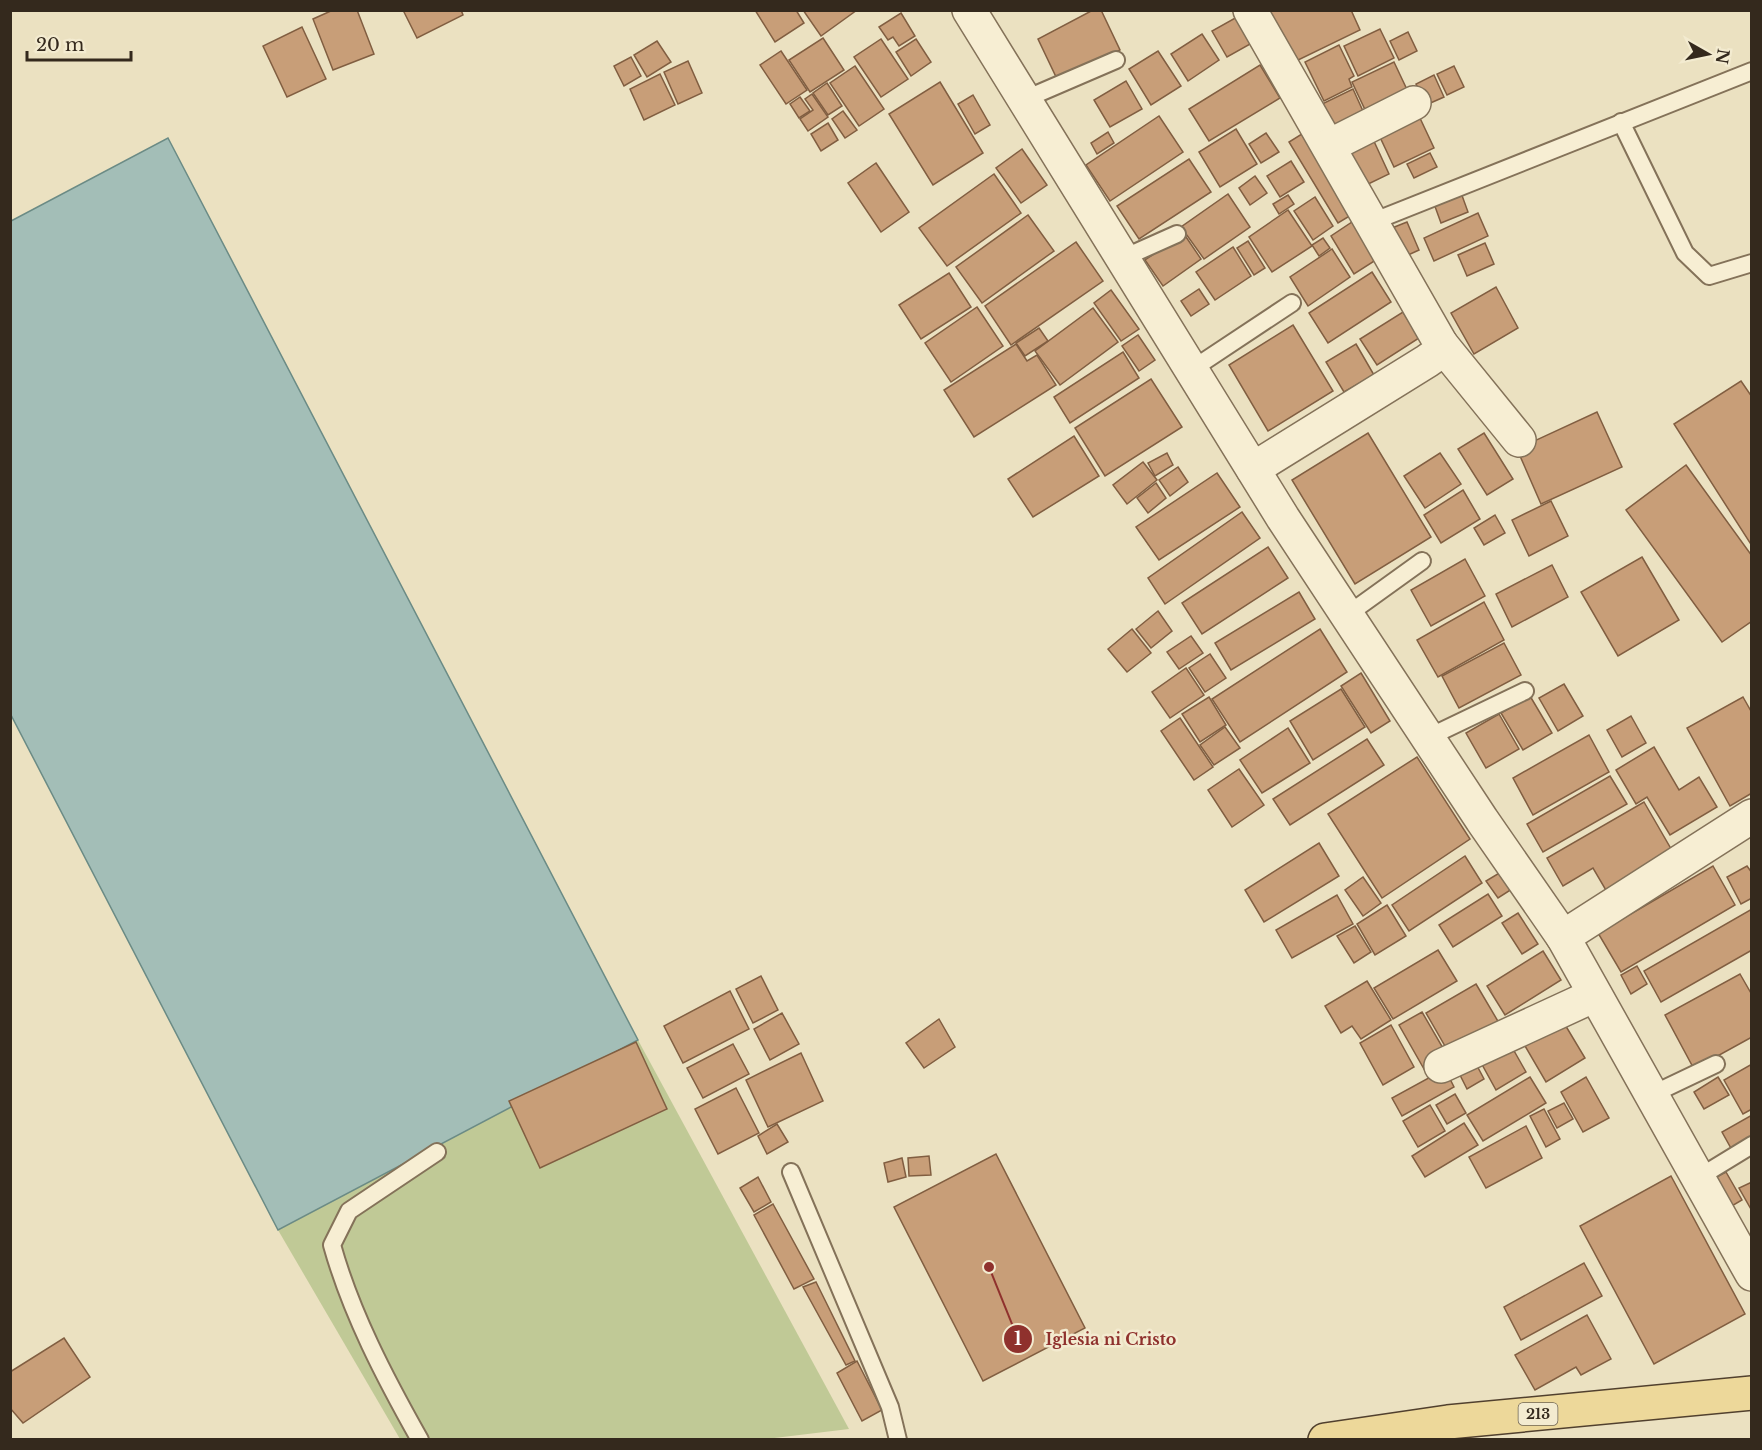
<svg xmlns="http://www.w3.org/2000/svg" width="1762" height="1450" font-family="'Libre Baskerville',serif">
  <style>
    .green { fill: #c0c996 }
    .water { fill: #a3beb7; stroke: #6b8b85; stroke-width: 1.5 }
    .building { fill: #c89e78; stroke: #815e41; stroke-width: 1.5 }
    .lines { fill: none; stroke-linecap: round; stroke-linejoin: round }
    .service-casing { stroke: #847259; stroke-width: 20 }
    .minor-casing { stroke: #847259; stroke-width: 36 }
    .tertiary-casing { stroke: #847259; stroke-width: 36 }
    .primary-casing { stroke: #51402e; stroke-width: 36 }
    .service { stroke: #f7eed3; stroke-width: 16 }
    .minor { stroke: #f7eed3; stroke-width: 33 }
    .tertiary { stroke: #f7eed3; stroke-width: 33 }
    .primary { stroke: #edd89a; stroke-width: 33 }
    .labels { text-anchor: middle; stroke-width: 5; stroke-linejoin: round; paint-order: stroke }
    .shield { fill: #f3ebd0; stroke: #6d6353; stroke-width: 1.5 }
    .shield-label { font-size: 14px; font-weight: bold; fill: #34291d }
    .leader { fill: none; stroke: #8f312d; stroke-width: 2 }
    .callout-dot { fill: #8f312d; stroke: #f3ebd0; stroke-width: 2 }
    .mark-label { font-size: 18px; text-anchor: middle; font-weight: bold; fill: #fff }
    .callout-label { font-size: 16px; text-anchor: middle; font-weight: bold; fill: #8f312d; stroke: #f3ebd0; stroke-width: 5; stroke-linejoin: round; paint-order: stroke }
  </style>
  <rect width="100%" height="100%" fill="#ebe1c1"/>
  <polygon class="green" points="638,1040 849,1429 758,1440 400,1439 278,1230"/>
  <polygon class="water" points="168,138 638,1040 278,1230 11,715 11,221"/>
  <g class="building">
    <polygon points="333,10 357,10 374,54 333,70 313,19"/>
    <polygon points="403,10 461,10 463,15 417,38"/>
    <polygon points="755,10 796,10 804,23 775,42"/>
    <polygon points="803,10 857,10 821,36"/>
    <polygon points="1093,10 1101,10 1120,50 1058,81 1038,39"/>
    <polygon points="1267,10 1351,10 1360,30 1292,63"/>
    <polygon points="901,13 915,36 899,46 893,37 888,40 879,27"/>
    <polygon points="1237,17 1252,43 1227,57 1212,31"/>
    <polygon points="302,27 326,79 287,97 263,46"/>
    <polygon points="1380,29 1394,58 1358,76 1344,46"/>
    <polygon points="1408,32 1417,51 1399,60 1390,41"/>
    <polygon points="1202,34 1219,60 1188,81 1171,54"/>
    <polygon points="823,38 844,70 810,92 789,60"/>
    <polygon points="881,39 908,79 881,97 854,57"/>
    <polygon points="916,39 931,62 911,76 896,52"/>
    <polygon points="657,41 671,62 647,77 634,55"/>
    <polygon points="1339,45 1354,76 1349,79 1352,87 1324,101 1305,62"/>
    <polygon points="781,51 807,90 786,104 760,65"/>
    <polygon points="1158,51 1181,86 1151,105 1129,69"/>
    <polygon points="631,57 641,76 624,86 614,66"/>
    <polygon points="688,61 702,93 678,104 664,72"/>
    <polygon points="1394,62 1410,96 1368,116 1352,82"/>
    <polygon points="1260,65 1280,98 1209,141 1189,109"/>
    <polygon points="855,66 884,109 859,126 830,83"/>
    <polygon points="1454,66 1464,87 1447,95 1437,74"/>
    <polygon points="660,74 675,105 644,120 630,89"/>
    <polygon points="1434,75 1444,97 1426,105 1416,84"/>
    <polygon points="1126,81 1142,109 1110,127 1094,100"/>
    <polygon points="940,82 983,153 933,185 889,114"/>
    <polygon points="827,83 842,106 828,115 813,93"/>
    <polygon points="1353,89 1367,120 1334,135 1320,105"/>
    <polygon points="812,94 828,117 808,131 800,119 813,110 805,99"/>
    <polygon points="973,95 990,125 975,134 958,104"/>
    <polygon points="800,97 810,111 799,118 790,104"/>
    <polygon points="843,111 857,130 845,138 832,119"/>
    <polygon points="1159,116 1183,152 1110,201 1086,165"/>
    <polygon points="1419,116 1434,148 1394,167 1379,135"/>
    <polygon points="828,123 838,140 821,151 811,134"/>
    <polygon points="1236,129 1257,164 1220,187 1199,152"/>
    <polygon points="1108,132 1114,143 1097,154 1091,143"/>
    <polygon points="1305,132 1353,214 1338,223 1289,142"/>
    <polygon points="1266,133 1279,152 1261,163 1249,144"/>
    <polygon points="1372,137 1389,174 1358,189 1340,152"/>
    <polygon points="1022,149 1047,185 1021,203 996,168"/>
    <polygon points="1430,153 1437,167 1414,178 1407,164"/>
    <polygon points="1189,159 1211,192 1139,239 1117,206"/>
    <polygon points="1291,161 1304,182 1280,197 1267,176"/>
    <polygon points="876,163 909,212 881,232 848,183"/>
    <polygon points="994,174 1021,213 947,266 919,228"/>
    <polygon points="1255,176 1267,193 1250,205 1239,188"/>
    <polygon points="1460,190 1468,212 1441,223 1433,201"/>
    <polygon points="1228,194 1250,227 1204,259 1181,227"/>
    <polygon points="1288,195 1294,204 1279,214 1273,204"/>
    <polygon points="1315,197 1333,226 1313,240 1294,211"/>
    <polygon points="1288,210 1312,246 1272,272 1249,237"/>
    <polygon points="1478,213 1488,236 1434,261 1424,238"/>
    <polygon points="1028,215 1054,251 982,303 956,267"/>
    <polygon points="1355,220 1379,258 1354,274 1331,236"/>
    <polygon points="1407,222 1419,250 1395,261 1382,232"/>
    <polygon points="1184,234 1201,259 1163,286 1145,260"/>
    <polygon points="1323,238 1330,248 1319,256 1312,245"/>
    <polygon points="1248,241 1265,268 1254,275 1237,248"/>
    <polygon points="1076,242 1103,281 1011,345 985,306"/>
    <polygon points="1485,243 1494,264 1467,276 1458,255"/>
    <polygon points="1233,247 1251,276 1215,300 1196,272"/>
    <polygon points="1332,249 1350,277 1308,306 1290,277"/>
    <polygon points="1372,272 1391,302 1328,343 1309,313"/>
    <polygon points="949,273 971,307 921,339 899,305"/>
    <polygon points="1496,287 1518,328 1474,354 1451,313"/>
    <polygon points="1199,289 1209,304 1191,316 1181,301"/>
    <polygon points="1111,290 1139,329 1121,341 1094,303"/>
    <polygon points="977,307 1003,346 951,382 925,343"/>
    <polygon points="1093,308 1118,342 1060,385 1035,351"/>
    <polygon points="1403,312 1419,338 1377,365 1360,339"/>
    <polygon points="1293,325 1333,391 1268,431 1229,365"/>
    <polygon points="1039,328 1048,341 1025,356 1016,343"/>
    <polygon points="1138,335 1155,360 1139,371 1122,346"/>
    <polygon points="1016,344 1027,361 1037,355 1056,385 974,437 944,390"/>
    <polygon points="1356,344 1374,375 1344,392 1326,362"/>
    <polygon points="1123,352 1139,378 1070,423 1054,397"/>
    <polygon points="1151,379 1182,427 1105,476 1075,428"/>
    <polygon points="1741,381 1752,397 1752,546 1674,424"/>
    <polygon points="1597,412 1622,467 1541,504 1517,449"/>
    <polygon points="1368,433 1431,537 1355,584 1292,480"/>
    <polygon points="1484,433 1513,479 1487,495 1458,449"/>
    <polygon points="1074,436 1099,476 1033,517 1008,479"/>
    <polygon points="1167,453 1173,465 1155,476 1148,463"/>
    <polygon points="1440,453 1461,484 1425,508 1404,476"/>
    <polygon points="1143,462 1157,480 1127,504 1113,485"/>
    <polygon points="1686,465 1752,556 1752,621 1722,642 1626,510"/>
    <polygon points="1178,467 1188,482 1170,496 1159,480"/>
    <polygon points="1217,473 1240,507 1159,560 1136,527"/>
    <polygon points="1156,483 1166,498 1148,513 1137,498"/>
    <polygon points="1463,490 1480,519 1441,543 1424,515"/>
    <polygon points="1551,501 1568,536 1529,556 1512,520"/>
    <polygon points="1242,512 1260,538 1165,604 1148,578"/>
    <polygon points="1495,515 1505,533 1484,545 1474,528"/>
    <polygon points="1268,547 1288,578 1202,634 1182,603"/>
    <polygon points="1642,557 1679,620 1618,656 1581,592"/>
    <polygon points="1465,559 1485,596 1431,626 1411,590"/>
    <polygon points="1552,565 1568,597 1512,627 1496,594"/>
    <polygon points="1299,592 1315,619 1231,670 1215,643"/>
    <polygon points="1484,602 1504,640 1438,677 1417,640"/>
    <polygon points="1158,611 1172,631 1151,648 1136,629"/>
    <polygon points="1132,629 1151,653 1127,672 1108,649"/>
    <polygon points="1320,629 1347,672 1240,742 1212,699"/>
    <polygon points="1191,636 1203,653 1179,669 1167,652"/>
    <polygon points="1504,643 1521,675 1459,708 1442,676"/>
    <polygon points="1210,654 1226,678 1205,692 1189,668"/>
    <polygon points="1186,668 1204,695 1170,718 1152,692"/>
    <polygon points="1361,673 1390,721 1371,733 1341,686"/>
    <polygon points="1564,684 1583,716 1558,731 1539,698"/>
    <polygon points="1341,689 1365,727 1313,760 1290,721"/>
    <polygon points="1530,696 1552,733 1523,750 1501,713"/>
    <polygon points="1209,697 1226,725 1200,742 1182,714"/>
    <polygon points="1743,697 1752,713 1752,793 1730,806 1687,728"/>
    <polygon points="1499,714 1519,749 1486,768 1466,733"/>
    <polygon points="1631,716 1646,743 1622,757 1607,730"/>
    <polygon points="1180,718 1213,767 1194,780 1161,731"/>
    <polygon points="1225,727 1240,748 1214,765 1200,745"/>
    <polygon points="1288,728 1310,763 1262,793 1240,760"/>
    <polygon points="1589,735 1609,772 1533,815 1513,778"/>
    <polygon points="1367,739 1384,765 1290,825 1273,799"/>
    <polygon points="1654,747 1679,790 1699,777 1717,807 1670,835 1647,797 1636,804 1616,770"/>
    <polygon points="1417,757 1470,839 1382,898 1328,814"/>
    <polygon points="1239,769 1264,805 1232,827 1208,790"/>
    <polygon points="1610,776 1627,804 1543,852 1527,824"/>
    <polygon points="1644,802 1674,854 1607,892 1593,868 1563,886 1547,858"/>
    <polygon points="1319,843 1339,876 1264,922 1245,890"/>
    <polygon points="1465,856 1482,883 1409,931 1392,905"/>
    <polygon points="1713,866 1735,905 1621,972 1598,933"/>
    <polygon points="1747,866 1752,873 1752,898 1741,904 1727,877"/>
    <polygon points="1501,872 1512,889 1498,898 1486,881"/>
    <polygon points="1363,877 1381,903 1363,916 1345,890"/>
    <polygon points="1488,894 1502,916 1453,947 1439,925"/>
    <polygon points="1337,895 1353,924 1292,958 1276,930"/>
    <polygon points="1387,905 1406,936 1375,955 1357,924"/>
    <polygon points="1752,909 1752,950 1661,1002 1644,971"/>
    <polygon points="1518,913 1538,944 1522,954 1502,923"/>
    <polygon points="1355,926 1371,952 1354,963 1337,936"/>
    <polygon points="1438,950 1457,981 1393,1019 1374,988"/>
    <polygon points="1543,951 1561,980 1505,1015 1487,986"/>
    <polygon points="1637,966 1647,984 1631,994 1621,975"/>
    <polygon points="1740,974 1752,995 1752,1037 1694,1069 1665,1015"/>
    <polygon points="761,976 778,1010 753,1023 736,989"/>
    <polygon points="1367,981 1391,1020 1361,1039 1352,1026 1341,1033 1325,1006"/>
    <polygon points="1476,984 1499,1023 1449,1053 1426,1013"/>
    <polygon points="730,991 749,1029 683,1063 664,1026"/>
    <polygon points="1422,1012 1447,1055 1424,1069 1399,1025"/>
    <polygon points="782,1013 799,1044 770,1060 754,1029"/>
    <polygon points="939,1019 955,1047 924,1068 906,1043"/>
    <polygon points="1564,1023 1585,1058 1546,1082 1525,1046"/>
    <polygon points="1391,1025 1414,1067 1383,1085 1360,1043"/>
    <polygon points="636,1042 667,1109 540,1168 509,1101"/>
    <polygon points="1509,1042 1526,1072 1496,1090 1479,1059"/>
    <polygon points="733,1044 749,1074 703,1098 687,1068"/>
    <polygon points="801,1053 823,1101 768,1127 746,1080"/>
    <polygon points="1475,1062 1484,1079 1467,1089 1458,1071"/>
    <polygon points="1752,1064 1752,1109 1743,1114 1724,1080"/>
    <polygon points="1445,1069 1454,1087 1402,1116 1392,1098"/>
    <polygon points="1530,1077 1546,1103 1483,1141 1467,1115"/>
    <polygon points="1586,1077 1609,1118 1583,1132 1561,1092"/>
    <polygon points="1718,1077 1729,1095 1704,1109 1694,1092"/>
    <polygon points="736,1088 759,1133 718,1154 695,1109"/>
    <polygon points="1455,1094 1466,1113 1447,1124 1436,1105"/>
    <polygon points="1564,1103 1573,1119 1557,1128 1548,1111"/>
    <polygon points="1430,1105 1445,1131 1418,1147 1403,1121"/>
    <polygon points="1544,1109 1560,1139 1546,1147 1530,1116"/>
    <polygon points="1752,1115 1752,1139 1732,1150 1722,1132"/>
    <polygon points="1464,1123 1478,1145 1425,1177 1412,1156"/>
    <polygon points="777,1124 788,1142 767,1154 758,1136"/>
    <polygon points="1526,1126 1542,1158 1486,1188 1469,1157"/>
    <polygon points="996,1154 1085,1328 983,1381 894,1207"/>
    <polygon points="929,1156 931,1175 909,1176 908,1158"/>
    <polygon points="902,1158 906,1177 888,1182 884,1163"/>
    <polygon points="1726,1172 1742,1200 1725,1210 1708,1181"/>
    <polygon points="1671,1176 1745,1314 1654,1364 1580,1226"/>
    <polygon points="758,1177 771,1202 754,1212 740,1188"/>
    <polygon points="1752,1182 1752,1211 1739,1188"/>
    <polygon points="773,1204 814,1279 794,1289 754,1215"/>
    <polygon points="1584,1263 1602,1296 1521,1340 1504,1307"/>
    <polygon points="816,1282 855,1361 846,1365 803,1287"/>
    <polygon points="1587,1315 1611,1359 1581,1375 1576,1367 1535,1390 1515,1355"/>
    <polygon points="64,1338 90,1377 23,1423 10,1408 10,1372"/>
    <polygon points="857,1361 882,1410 862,1421 837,1373"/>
  </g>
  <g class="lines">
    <g class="service-casing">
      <g id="service">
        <polyline points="1023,100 1116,60"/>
        <polyline points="1621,122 1685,253 1709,276 1752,263"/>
        <polyline points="1372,222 1752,71"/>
        <polyline points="1121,259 1177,234"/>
        <polyline points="1191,370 1292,303"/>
        <polyline points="1347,615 1422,561"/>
        <polyline points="1427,738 1525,691"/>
        <polyline points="1651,1095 1716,1064"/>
        <polyline points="791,1172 890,1407 898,1440"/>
        <polyline points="1698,1178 1752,1145"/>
        <path d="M420 1440C385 1378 351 1313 332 1245L349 1211 437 1152"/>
      </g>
    </g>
    <g class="minor-casing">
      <g id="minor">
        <polyline points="1250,10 1441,344 1437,354 1427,361 1253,469"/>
        <polyline points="1329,146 1414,103"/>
        <polyline points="1441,344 1519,440"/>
        <polyline points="1563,937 1752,816"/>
        <polyline points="1441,1066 1595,995"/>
      </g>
    </g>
    <g class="tertiary-casing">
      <polyline id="tertiary" points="969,10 1283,518 1482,820 1563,937 1752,1274"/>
    </g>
    <g class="primary-casing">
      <polyline id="primary" points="1325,1440 1448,1422 1752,1393"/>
    </g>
    <use href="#service" class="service"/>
    <use href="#minor" class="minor"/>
    <use href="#tertiary" class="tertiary"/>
    <use href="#primary" class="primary"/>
  </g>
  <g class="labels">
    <rect class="shield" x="1518.5" y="1403" width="39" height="22" rx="4.5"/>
    <g class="shield-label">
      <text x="1538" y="1419">213</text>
    </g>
  </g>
  <path class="leader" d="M989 1267L1018 1339"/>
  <g class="callout-dot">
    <circle cx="989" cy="1267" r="6"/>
    <circle cx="1018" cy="1339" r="15"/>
  </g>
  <g class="mark-label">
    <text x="1018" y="1345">1</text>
  </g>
  <g class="callout-label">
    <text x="1111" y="1345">Iglesia ni Cristo</text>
  </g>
  <rect width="1762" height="1450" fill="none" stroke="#34291d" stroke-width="24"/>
  <g transform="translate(1708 54) rotate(99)" stroke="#f3ebd0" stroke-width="4.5" paint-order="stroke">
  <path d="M0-4.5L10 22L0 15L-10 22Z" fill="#34291d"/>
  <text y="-9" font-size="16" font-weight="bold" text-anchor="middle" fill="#34291d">N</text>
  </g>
  <path d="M27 51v9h104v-9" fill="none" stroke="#34291d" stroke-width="3"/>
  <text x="36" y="51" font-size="18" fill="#34291d" stroke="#f3ebd0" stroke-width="4.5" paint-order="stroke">20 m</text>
</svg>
